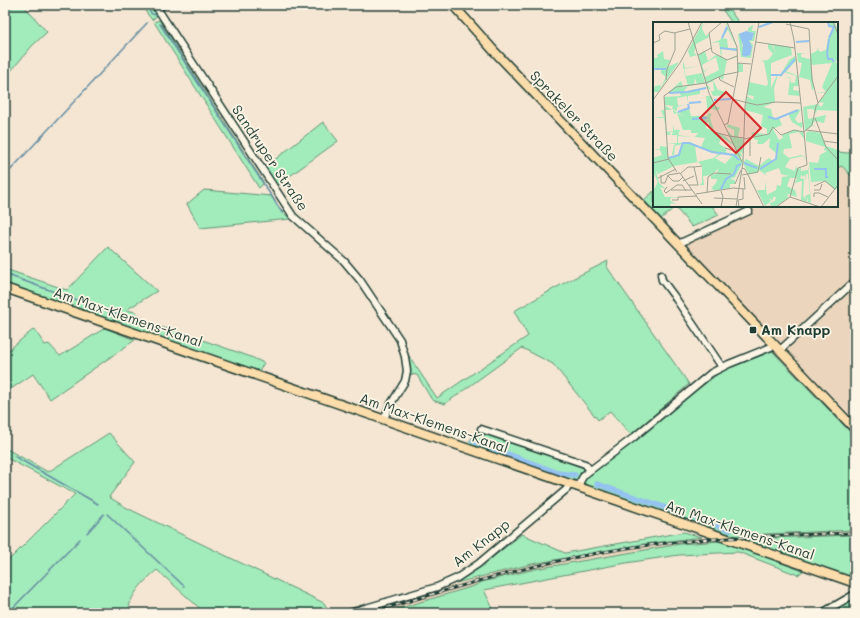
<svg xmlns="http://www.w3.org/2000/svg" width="860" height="618" font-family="Mali,sans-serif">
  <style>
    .built { fill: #ebd5bc }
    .green { fill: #a2ebba; stroke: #609477 }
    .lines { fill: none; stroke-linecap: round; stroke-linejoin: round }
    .stream { stroke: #658da4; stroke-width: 1.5 }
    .canal { stroke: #94c3ef; stroke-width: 5.5 }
    .minor-casing { stroke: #1f3d34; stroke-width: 9 }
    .major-casing { stroke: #1f3d34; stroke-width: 11 }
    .minor { stroke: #fcf5e5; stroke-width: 6 }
    .major { stroke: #fbdcab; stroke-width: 8 }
    .rail-casing { stroke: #1f3d34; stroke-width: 3 }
    .rail { stroke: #fcf5e5; stroke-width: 1.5; stroke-dasharray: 4.5; stroke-linecap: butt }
    .poi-dot { fill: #1f3d34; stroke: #fcf5e5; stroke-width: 1.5 }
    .labels { text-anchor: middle; stroke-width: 3.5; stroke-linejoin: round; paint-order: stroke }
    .street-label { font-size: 14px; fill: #1f3d34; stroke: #fcf5e5 }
    .poi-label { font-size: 14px; font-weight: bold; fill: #1f3d34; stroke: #fcf5e5; text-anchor: start }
    .inset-river { fill: none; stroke: #94c3ef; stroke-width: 2 }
    .inset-road { fill: none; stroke: #9fa293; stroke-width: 1 }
    .view { fill: #d62828; fill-opacity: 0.15; stroke: #d62828; stroke-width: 2 }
    .inset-edge { fill: none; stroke: #1f3d34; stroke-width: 2 }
  </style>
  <rect width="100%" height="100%" fill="#f4e6d2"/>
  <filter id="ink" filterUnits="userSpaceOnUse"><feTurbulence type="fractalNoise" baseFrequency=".025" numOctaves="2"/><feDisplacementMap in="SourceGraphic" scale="8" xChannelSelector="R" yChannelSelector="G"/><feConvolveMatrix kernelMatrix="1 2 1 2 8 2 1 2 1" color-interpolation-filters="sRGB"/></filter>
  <g filter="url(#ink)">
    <g class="built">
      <polygon points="842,165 855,180 855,420 682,243 759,206 837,206 837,168"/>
      <polygon points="855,530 855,535 741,539 680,544 535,569 482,582 474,586 384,613 361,613 481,577 532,564 644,544 725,536"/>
    </g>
    <g class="green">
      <polygon points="5,5 23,5 47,32 32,46 5,78"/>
      <polygon points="138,5 151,5 158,15 152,20 143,8"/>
      <polygon points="719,5 726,5 739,23 732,23"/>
      <polygon points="159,20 264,183 259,188 154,22"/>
      <polygon points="323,122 338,141 276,186 264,168"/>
      <polygon points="855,149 855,180 842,166 837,168 837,152 848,153"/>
      <polygon points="204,190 272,196 278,207 290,219 200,228 187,204"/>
      <polygon points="654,191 654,206 712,206 719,215 692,227 675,207 661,219 644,200"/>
      <polygon points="108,247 157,291 126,310 136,312 141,317 141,322 180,332 251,357 264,363 258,372 5,284 5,269 67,290"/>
      <polygon points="608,261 607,267 689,384 631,435 610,411 598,420 553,364 522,348 445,404 432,400 417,375 410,374 407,353 437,398 528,336 514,311 566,282"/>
      <polygon points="105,328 135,340 50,399 33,374 5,393 5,353 34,329 45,345 49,344 60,356"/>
      <polygon points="771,350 855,437 855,530 725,536 583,484 583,481 587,476 631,444 683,400 723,370 765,354"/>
      <polygon points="480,431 584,468 582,475 572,482 467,445 476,432"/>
      <path d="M109 433 135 462 109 497 127 508 324 603 330 613H205L157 570C146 579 127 597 129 613H5V564L75 494 5 457V448L48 472Z"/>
      <polygon points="684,532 702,537 644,544 532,564 448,585 478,569 522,534 565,553"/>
      <polygon points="855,535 855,579 741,539"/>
      <polygon points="721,541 803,571 798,575 738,552 679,555 626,563 484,590 495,613 384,613 474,586 482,582 535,569 680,544"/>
      <polygon points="855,597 855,613 826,613"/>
    </g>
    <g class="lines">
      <g class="stream">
        <polyline points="145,5 152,14 156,15 158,13"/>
        <polyline points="161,11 169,5"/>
        <polyline points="160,24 283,214"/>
        <polyline points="5,176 147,23"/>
        <polyline points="5,274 135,321"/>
        <polyline points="5,450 7,451"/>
        <polyline points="14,456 98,504"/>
        <polyline points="107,514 184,586"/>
        <polyline points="87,533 104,514"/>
        <polyline points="8,613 80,539"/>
      </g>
      <g class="canal">
        <polyline points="473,441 558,473 575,475"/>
        <polyline points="597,484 681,513"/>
        <polyline points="695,517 730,530"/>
      </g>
      <g class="minor-casing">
        <g id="minor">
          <polyline points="155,5 293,216 344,261 360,280 400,340 405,357 407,371 405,381 389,407 384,419"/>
          <polyline points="678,244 749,211"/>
          <polyline points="661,275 662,280 674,296 722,367"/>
          <polyline points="780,350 855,281"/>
          <polyline points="481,429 585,464 590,470"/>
          <polyline points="577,487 584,475 633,438 711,373 729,364 771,347 774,344"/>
          <polyline points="349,613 437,587 457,578 478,564 567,489 569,484"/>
          <polyline points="822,613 855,594"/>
        </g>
      </g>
      <g class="major-casing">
        <g id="major">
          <polyline points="453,5 494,51 855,429"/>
          <polyline points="5,288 855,583"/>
        </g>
      </g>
      <use href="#minor" class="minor"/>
      <use href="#major" class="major"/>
      <g class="rail-casing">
        <path id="rail" d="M370 613C462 585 554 557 649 545 718 537 786 535 855 533"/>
      </g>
      <use href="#rail" class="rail"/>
    </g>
  </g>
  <rect class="poi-dot" x="749" y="326" width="8" height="8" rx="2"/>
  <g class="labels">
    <g class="street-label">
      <text transform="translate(574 116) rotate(46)" y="5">Sprakeler Straße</text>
      <text transform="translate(270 158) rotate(56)" y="5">Sandruper Straße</text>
      <text transform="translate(128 317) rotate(19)" y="5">Am Max-Klemens-Kanal</text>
      <text transform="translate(434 423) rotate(19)" y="5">Am Max-Klemens-Kanal</text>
      <text transform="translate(740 530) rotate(19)" y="5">Am Max-Klemens-Kanal</text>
      <text transform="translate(481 543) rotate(-38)" y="5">Am Knapp</text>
    </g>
    <g class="poi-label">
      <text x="761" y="335">Am Knapp</text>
    </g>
  </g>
  <g transform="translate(653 22)">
    <rect width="185" height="185" fill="#f4e6d2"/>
    <path d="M50 0 49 7 53 14 56 11V15L43 22 41 31 44 33 37 35 35 29ZM73 0 84 25V41L90 42V50H84V35L74 38 70 58 66 55 60 58 65 68 73 70V73L60 74 58 69H61L60 59 54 62 58 68 54 66 47 68V72L35 74V81L34 74 24 76 25 84 35 82 24 85V89L19 87 20 84 12 83 11 75 28 74 27 71H15L28 59 30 65 35 64 31 69 34 71 54 65 45 33 52 29 55 39 63 33 68 35 66 20 58 21 67 18 74 8ZM75 8 84 26H75L74 17 69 16ZM68 26 84 28V34L74 38 69 36ZM63 35 66 48 52 55 51 50 56 46 51 49 49 43ZM174 0H176L177 3V0H185L182 1 185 8V38L182 40 185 42V89L164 88 163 92 160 87H154L155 97 173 93 171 101 162 99 159 103 163 105 159 104 158 109 159 104 152 109 150 85 165 82 168 85 171 81 166 80 173 71H163L173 70 169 65 179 41 158 43 161 67 159 68 157 58 146 55 149 41 145 40 144 31H152L148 32V35L157 37 158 32 165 28 163 24 167 30 173 28 175 16 180 6 176 5ZM100 3 99 9H103L101 19H97L100 23 98 36 88 35 85 12 95 9V6ZM94 9 101 11 99 18H96L99 25 97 33 91 35 89 20ZM115 22H119L123 33 120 22 138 25 139 33 118 41V66L124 53 128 52 136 38 142 34 143 39 133 49 145 54 146 64H141L140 68 146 69 147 74 135 73 137 56 132 55H137L138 61 144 60H142L143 54 131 50 128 55 125 53 121 66 122 80 110 85 118 87 120 96 123 97 136 91 148 87 142 97 145 101 150 100 149 106 139 100 135 92 126 96 129 103 120 107 126 118 130 116 129 113 141 108 150 110 152 118 146 110 136 112 139 126 131 127 130 131 136 136 148 133 151 134 154 139 150 134 137 137 132 145 141 149 144 144V147L148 146V149L155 148V142L158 181 155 180 154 174V180L148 178 149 159 142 161 140 165 144 156H137L134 164 142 168 144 175 134 172 135 176 122 185H114L118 184 117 181 122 179 123 175H120V179L117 176 118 179 112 184 90 141 93 137 106 144 116 136 121 140 123 136 124 132 116 125 117 116 110 122H104L105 118H102L98 111 101 110 103 99 101 111 114 112V107L108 104 110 93 92 88 94 74 100 78 101 74 94 73 96 60 114 64 115 61 111 40 108 39 115 38 120 32 115 26ZM126 146 128 152 136 154 129 155 128 164 124 163 123 168 114 173 112 159V168H104L96 152 105 151V147L114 154 112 151ZM149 152V155L152 153 153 160V152H155L157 172 152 174 153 178 150 174 151 157 147 156ZM0 27 4 33 10 29 11 37 17 38 14 45 26 40 5 70H0L2 64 7 63 8 65 13 55 8 51V48L0 47V37L5 35ZM30 39 32 46 47 44 31 47 33 54 49 51 52 61 44 62 42 56 41 63 35 64 30 45ZM53 74H58L63 85H67L65 89 69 96 65 89 56 86 55 91 59 92 57 95 61 109 56 106V100L53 101V106L72 114 79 121 74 108 81 115V108L74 105V102L87 106 85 115 90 117V132L87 129 89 134 86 135 89 138 90 134V140L82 155 77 157 82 158V162H77V166L61 169 59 166 55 170 63 161 64 157H58V154L64 151 65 146 60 153 50 154 51 163H46L49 161V144L45 140 21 144 5 152 3 149 6 161 13 167 7 165 12 175H28L17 176 18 179 23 182 18 181 17 185H0V169L5 160 0 150V136L9 133 7 128H0L7 127V124L14 125 15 135 25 133 29 122 22 124 21 133H19L21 123 23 122H14L24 121V117L14 118 24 117V113H19L20 109 16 111 18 113H13L12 102 0 101 12 102 11 96H8L0 95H11L8 89 12 87 11 83 19 88H12L13 110 20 109V102L21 108H27L25 113 39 115 25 114V121L37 120 48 125 52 116 42 115 45 111H38V108H30L24 91 12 95 21 92 20 88 32 95 25 90 36 86 38 94H55ZM68 115 80 123 84 130 79 133 73 130V126L66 122ZM42 123 59 130 65 132 61 136 44 140ZM70 131 79 134 72 142 62 136ZM156 109 168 111 173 124 185 128V166L182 168 172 159 158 160 156 140 165 141 167 133 174 129 171 128 172 125 153 119V111Z" fill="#a2ebba" fill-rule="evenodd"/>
    <path d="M93 9 101 11 99 18H96L99 25 97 33 92 35 89 33 90 23 86 12Z" fill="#94c3ef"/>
    <path class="inset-river" d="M175 0 176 4 181 5 176 16M106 5 120 0M69 16 74 5M176 17 174 31 175 37H179L181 40M143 20 156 19M67 26 84 28M0 47H13M118 53H128L142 37M34 70 53 66M16 71 34 70M61 78 78 77M36 81 48 80M25 90 36 86 35 82M115 95 123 97 145 88M39 97 54 96M28 126 30 121H36L59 130 81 133 86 138M16 136 26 133 28 126M91 141 104 146M107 147 123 137 125 121M161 147H173V155H175M68 167 73 157 81 152 84 144 88 142"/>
    <path class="inset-road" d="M35 0 56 71 89 140M69 0 56 11 59 30 74 38 84 34M137 0 141 18 151 110M180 0 185 12M133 2 156 7 159 57 165 81M103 20 142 26M0 21 7 18 6 13 12 9 21 11 37 7M45 33 58 26M84 41 98 42M66 55 67 58 81 65M13 58 14 47 22 28V11M11 74 23 65 53 61 70 53 85 50M11 74 15 136 24 150M79 77 104 83 123 80 148 81M0 78 27 41 49 0M162 96 173 125 185 138M71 103 75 101 85 50 84 25 74 0M153 108 185 112M61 110 76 114M151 110 159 103 163 84 185 54M76 114 91 116M91 117 116 112 120 105 128 113 141 108 151 110M171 119 185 121M72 126 84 130M97 134V117M0 141 16 137M89 146 92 147 111 185M27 152 35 145H41M8 153V161H12L15 153 27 151 49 182M14 153 20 159H26L30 155M89 153 105 150 108 135M5 156 23 147M30 159 41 154M82 162 88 148M36 163H45L41 145 49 144M161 164 172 159 182 167M14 165 11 169 13 171 24 163H29L33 169M18 168H39M161 168H167L169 162M68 169 70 175 68 185M54 171 55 155 61 151 78 152M43 172 80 166 92 167 91 155M137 175 167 185M161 175V171H166L175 175M61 176 84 177M19 178H25V175L44 174M83 185 90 140 92 84 106 0M86 185 85 178 90 177V167M123 185 137 175 145 146 154 143 151 110M168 185 185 163"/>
    <path class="view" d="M73 70 108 106 83 131 47 96Z"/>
    <rect width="185" height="185" class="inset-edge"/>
  </g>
  <rect width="860" height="618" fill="none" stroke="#fcf5e5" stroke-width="20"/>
  <rect x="10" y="10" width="840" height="598" fill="none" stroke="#1f3d34" stroke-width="1.5" filter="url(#ink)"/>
</svg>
